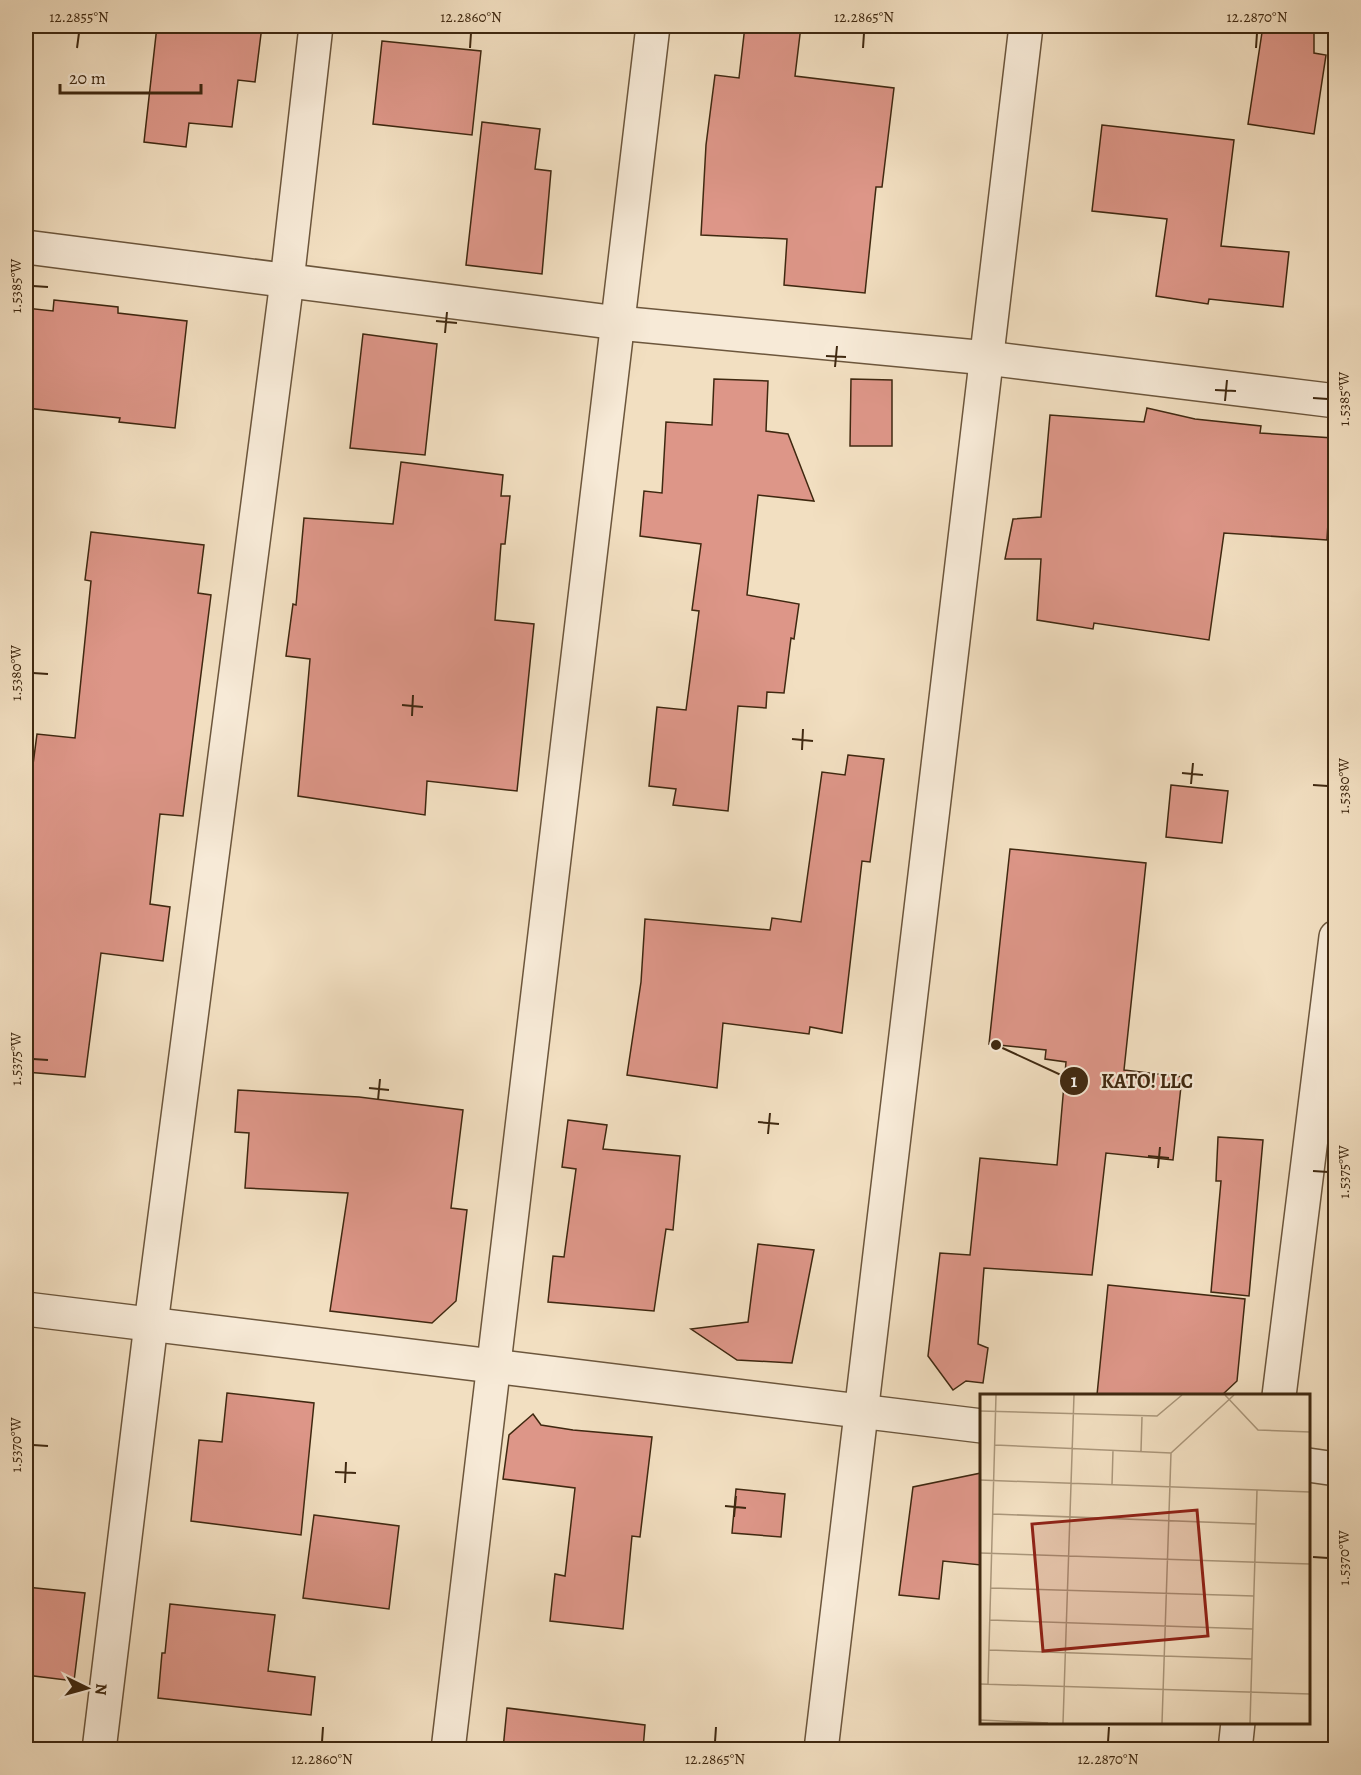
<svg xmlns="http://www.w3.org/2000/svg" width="1361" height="1775" font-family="Alegreya,serif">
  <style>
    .building { fill: #dd9688; stroke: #3f2810; stroke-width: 1.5 }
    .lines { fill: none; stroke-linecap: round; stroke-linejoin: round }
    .minor-casing { stroke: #6c563c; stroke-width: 36 }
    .minor { stroke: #f7ead7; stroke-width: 33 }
    .ticks { fill: none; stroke: #3f2810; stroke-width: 2 }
    .inset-road { fill: none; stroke: #aa967a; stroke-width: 1.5 }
    .view { fill: #8f2418; fill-opacity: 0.15; stroke: #8f2418; stroke-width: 3 }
    .inset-edge { fill: none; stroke: #3f2810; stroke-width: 3 }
    .leader { fill: none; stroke: #3f2810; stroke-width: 2 }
    .callout-dot { fill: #3f2810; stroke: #f7ead7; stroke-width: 2 }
    .mark-label { font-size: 18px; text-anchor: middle; font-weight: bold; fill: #fff }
    .callout-label { font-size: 20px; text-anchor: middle; font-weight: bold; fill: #3f2810; stroke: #f7ead7; stroke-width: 4.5; stroke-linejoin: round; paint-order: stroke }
    .neatline { fill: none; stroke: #3f2810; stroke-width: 2 }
    .ticks-label { font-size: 15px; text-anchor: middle; fill: #3f2810 }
  </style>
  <rect width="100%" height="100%" fill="#f2dfc1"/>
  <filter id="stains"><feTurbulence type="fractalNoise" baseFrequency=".00333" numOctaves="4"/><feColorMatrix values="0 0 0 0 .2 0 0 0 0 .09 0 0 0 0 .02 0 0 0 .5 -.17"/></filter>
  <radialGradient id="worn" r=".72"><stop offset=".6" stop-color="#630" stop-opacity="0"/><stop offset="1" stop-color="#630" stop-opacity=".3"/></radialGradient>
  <g class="building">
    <polygon points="157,26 262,26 255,82 238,80 232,127 189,123 186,147 144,142"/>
    <polygon points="745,26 801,26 795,76 894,88 882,187 876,187 865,293 784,285 787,239 701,235 706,145 715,75 739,78"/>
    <polygon points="1263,26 1314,26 1314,53 1326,55 1314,134 1248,124"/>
    <polygon points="382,41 481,51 472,135 373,124"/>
    <polygon points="482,122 540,129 535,169 551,171 542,274 466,265"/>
    <polygon points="1102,125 1234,140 1221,246 1289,252 1283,307 1209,299 1208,304 1156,296 1167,219 1092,211"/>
    <polygon points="54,300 118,307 118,313 187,321 175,428 119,422 120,418 26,408 26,308 53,311"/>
    <polygon points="363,334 437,344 425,455 350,448"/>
    <polygon points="714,379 768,381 766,431 788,434 814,501 758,495 747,595 799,604 794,639 791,638 784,693 767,692 766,708 738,706 728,811 673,805 676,789 649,786 657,707 686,710 699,611 692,610 701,544 640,536 644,491 662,493 666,422 712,425"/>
    <polygon points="851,379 892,380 892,446 850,446"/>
    <polygon points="1147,408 1195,419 1261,426 1260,433 1333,438 1327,540 1224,533 1209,640 1094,623 1093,629 1037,620 1041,559 1005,559 1013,519 1041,517 1050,415 1144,422"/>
    <polygon points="401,462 503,475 501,496 510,496 505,544 501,544 495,620 534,624 517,791 427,781 425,815 298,796 310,659 286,656 293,604 296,605 304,518 393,524"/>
    <polygon points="91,532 204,545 198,593 211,595 183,816 160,814 150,904 170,907 163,961 101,953 85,1077 26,1072 26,818 37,734 75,738 91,581 85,580"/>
    <polygon points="848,755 884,759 870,862 862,861 842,1033 810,1027 809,1034 723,1023 717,1088 627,1075 641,982 645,919 770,930 772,918 801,922 822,772 845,775"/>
    <polygon points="1171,785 1228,791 1222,843 1166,837"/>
    <polygon points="1010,849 1146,863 1124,1070 1182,1077 1173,1160 1106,1153 1092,1275 984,1268 978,1344 988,1348 983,1383 966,1381 953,1390 928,1356 940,1253 970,1255 980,1158 1057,1165 1066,1062 1045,1059 1046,1050 989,1044"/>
    <polygon points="238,1090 359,1097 463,1110 451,1208 467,1210 456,1301 432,1323 330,1311 348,1193 245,1188 249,1133 235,1132"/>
    <polygon points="568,1120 607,1125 603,1149 680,1156 673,1230 666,1229 654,1311 548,1302 553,1256 564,1257 576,1169 562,1167"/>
    <polygon points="1218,1137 1263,1140 1249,1296 1211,1292 1221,1181 1216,1181"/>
    <polygon points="758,1244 814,1250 792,1363 737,1360 691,1329 748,1322"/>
    <polygon points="1108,1285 1245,1299 1237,1381 1222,1395 1097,1395"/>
    <polygon points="227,1393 314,1403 301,1535 191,1521 199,1440 222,1442"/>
    <polygon points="533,1414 541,1425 573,1430 652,1437 640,1537 632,1536 623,1629 550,1621 555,1574 565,1576 575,1488 503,1479 509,1435"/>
    <polygon points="981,1473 981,1565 943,1561 939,1599 899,1595 913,1487"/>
    <polygon points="736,1489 785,1494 781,1537 732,1533"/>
    <polygon points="314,1515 399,1526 389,1609 303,1598"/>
    <polygon points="26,1587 85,1593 74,1681 26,1675"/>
    <polygon points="170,1604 275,1615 268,1671 315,1677 311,1715 158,1698 162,1653 165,1653"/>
    <polygon points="507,1708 645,1725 643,1749 503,1749"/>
  </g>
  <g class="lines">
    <g class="minor-casing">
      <g id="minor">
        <polyline points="26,247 618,323 987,358 1336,401"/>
        <polyline points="26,1309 982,1426"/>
        <polyline points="1279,1396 1336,937"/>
        <polyline points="1308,1465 1336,1469"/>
        <polyline points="99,1750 151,1324 287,281 316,26"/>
        <polyline points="448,1750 653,26"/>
        <polyline points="821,1750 1026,26"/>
        <polyline points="1235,1750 1238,1722"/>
      </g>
    </g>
    <use href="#minor" class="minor"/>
  </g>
  <path class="ticks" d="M77 48 79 33M470 48 471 33M863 48 864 33M1256 48 1257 33M33 286 48 287M436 321 457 323M445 333 447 312M826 356 846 357M835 367 837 346M1215 390 1236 391M1313 398 1328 399M1225 401 1227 380M33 673 48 674M402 705 423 707M412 716 413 695M792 739 813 741M802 750 803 729M1182 773 1203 775M1191 784 1193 763M1313 785 1328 786M33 1059 48 1060M369 1088 389 1090M378 1100 380 1079M758 1122 779 1124M768 1134 770 1113M1148 1156 1169 1158M1158 1168 1160 1147M1313 1171 1328 1172M33 1445 48 1446M335 1472 356 1473M345 1483 346 1462M725 1506 746 1508M734 1517 736 1496M1313 1557 1328 1558M322 1742 323 1727M715 1742 716 1727M1108 1742 1109 1727"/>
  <g transform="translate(980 1394)">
    <rect width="330" height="330" fill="#f2dfc1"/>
    <path class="inset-road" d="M245 1 278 36 330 38M0 17 177 22 202 1M15 51 191 59 254 1M161 57 162 23M0 86 330 98M132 91 133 56M13 120 276 130M0 159 330 170M11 194 274 202M10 226 273 235M9 256 272 265M0 290 330 300M8 290 16 1M0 326 68 329M83 329 94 1M182 329 191 59M270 329 277 96"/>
    <path class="view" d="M217 116 228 242 63 257 52 130Z"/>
    <rect width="330" height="330" class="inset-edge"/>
  </g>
  <path class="leader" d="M996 1045L1074 1081"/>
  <g class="callout-dot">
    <circle cx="996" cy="1045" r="6"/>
    <circle cx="1074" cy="1081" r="15"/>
  </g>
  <g class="mark-label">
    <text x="1074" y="1087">1</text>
  </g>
  <g class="callout-label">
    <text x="1147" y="1088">KATO! LLC</text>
  </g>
  <rect width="1361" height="1775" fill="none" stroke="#f2dfc1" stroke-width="66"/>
  <g transform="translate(87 1688) rotate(95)" stroke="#f7ead7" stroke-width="4.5" paint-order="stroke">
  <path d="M0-4.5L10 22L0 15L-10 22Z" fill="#3f2810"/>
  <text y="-9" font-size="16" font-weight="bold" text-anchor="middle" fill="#3f2810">N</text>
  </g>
  <path d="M60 84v9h141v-9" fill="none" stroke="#3f2810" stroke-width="3"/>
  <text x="69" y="84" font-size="18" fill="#3f2810" stroke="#f7ead7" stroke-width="4.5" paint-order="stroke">20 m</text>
  <rect x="33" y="33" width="1295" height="1709" class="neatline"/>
  <g class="ticks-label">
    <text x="79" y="22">12.2855°N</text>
    <text x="471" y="22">12.2860°N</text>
    <text x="864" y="22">12.2865°N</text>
    <text x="1257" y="22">12.2870°N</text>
    <text transform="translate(16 286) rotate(-90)" y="5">1.5385°W</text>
    <text transform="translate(1344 399) rotate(-90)" y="5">1.5385°W</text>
    <text transform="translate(16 673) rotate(-90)" y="5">1.5380°W</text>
    <text transform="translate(1344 786) rotate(-90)" y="5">1.5380°W</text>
    <text transform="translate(16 1059) rotate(-90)" y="5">1.5375°W</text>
    <text transform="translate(1344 1172) rotate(-90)" y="5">1.5375°W</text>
    <text transform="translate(16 1445) rotate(-90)" y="5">1.5370°W</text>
    <text transform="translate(1344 1558) rotate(-90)" y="5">1.5370°W</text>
    <text x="322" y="1764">12.2860°N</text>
    <text x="715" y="1764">12.2865°N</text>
    <text x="1108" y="1764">12.2870°N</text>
  </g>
  <rect width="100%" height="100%" filter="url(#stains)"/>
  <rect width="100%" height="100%" fill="url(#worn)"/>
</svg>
